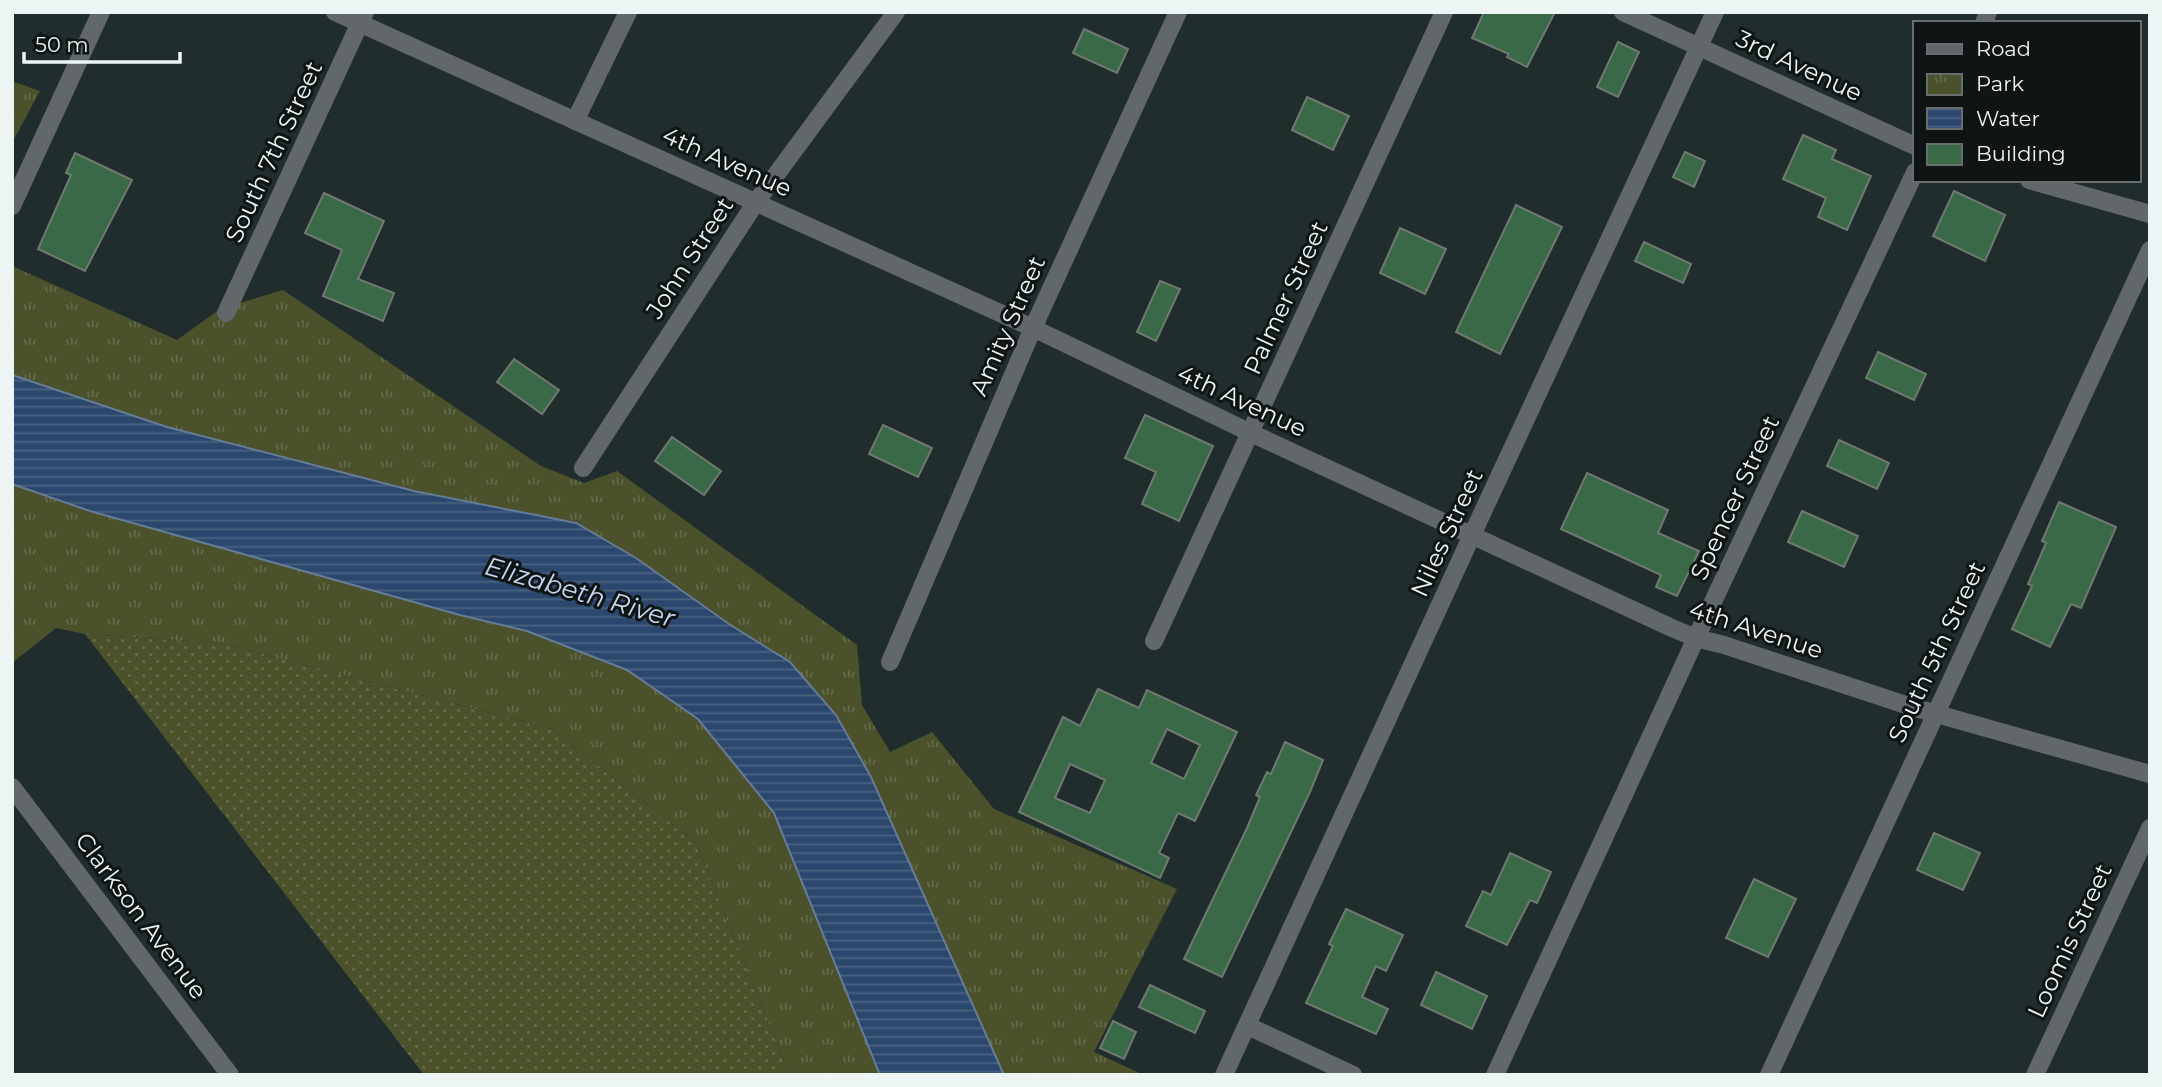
<svg xmlns="http://www.w3.org/2000/svg" width="2162" height="1087" font-family="Montserrat,sans-serif">
  <style>
    .grass { fill: url(#grass-dots) }
    .park { fill: url(#park-tufts) }
    .water { fill: url(#water-rules); stroke: #657b96; stroke-width: 2 }
    .building { fill: #3a6948; stroke: #6f7971; stroke-width: 2; fill-rule: evenodd }
    .lines { fill: none; stroke-linecap: round; stroke-linejoin: round }
    .minor { stroke: #62686a; stroke-width: 18 }
    .tertiary { stroke: #62686a; stroke-width: 18 }
    .labels { text-anchor: middle; stroke-width: 6; stroke-linejoin: round; paint-order: stroke }
    .street-label { font-size: 24px; fill: #edf5f4; stroke: #0f1414 }
    .water-label { font-size: 26px; font-style: italic; fill: #c5d8f2; stroke: #0f1414 }
  </style>
  <defs>
    <pattern id="grass-dots" width="8" height="8" patternUnits="userSpaceOnUse" patternTransform="scale(1.75)"><rect width="8" height="8" fill="#4a512b"/><path d="M2 2h.1M6 6h.1" fill="none" stroke="#646b4a" stroke-width="1.8" stroke-linecap="round"/></pattern>
    <pattern id="park-tufts" width="24" height="20" patternUnits="userSpaceOnUse" patternTransform="scale(1.75)"><rect width="24" height="20" fill="#4a512b"/><path d="M3 7l-1-3M5 7V3M7 7l1-3M15 17l-1-3M17 17v-4M19 17l1-3" fill="none" stroke="#646b4a"/></pattern>
    <pattern id="water-rules" width="6" height="5" patternUnits="userSpaceOnUse" patternTransform="scale(1.75)"><rect width="6" height="5" fill="#2b476d"/><path d="M0 2.5h6" fill="none" stroke="#4a6282"/></pattern>
  </defs>
  <rect width="100%" height="100%" fill="#212d2c"/>
  <polygon class="grass" points="85,634 220,643 552,729 696,843 790,1075 424,1075"/>
  <g class="park">
    <polygon points="12,81 40,91 12,143"/>
    <polygon points="12,266 177,340 220,309 283,290 541,466 584,483 617,471 857,645 862,705 890,752 932,732 994,809 1177,889 1094,1052 1144,1075 790,1075 696,843 552,729 220,643 85,634 56,628 12,663"/>
  </g>
  <polygon class="water" points="12,375 167,427 414,491 576,523 636,558 729,624 790,662 836,715 871,777 1004,1075 880,1075 774,813 698,719 627,670 527,631 460,615 90,511 12,484"/>
  <g class="building">
    <polygon points="1484,12 1555,12 1527,67 1507,57 1509,54 1472,38"/>
    <polygon points="1084,29 1128,49 1117,73 1073,53"/>
    <polygon points="1618,42 1639,52 1618,97 1597,87"/>
    <polygon points="1307,97 1349,116 1333,150 1292,130"/>
    <polygon points="1803,135 1836,150 1832,159 1871,176 1847,230 1818,217 1826,198 1783,179"/>
    <polygon points="1685,152 1705,161 1694,187 1673,177"/>
    <polygon points="75,153 132,180 85,271 38,249 71,175 66,173"/>
    <polygon points="1954,191 2005,215 1985,261 1933,236"/>
    <polygon points="324,193 384,221 358,279 394,293 383,321 323,296 342,250 305,233"/>
    <polygon points="1516,205 1562,227 1500,354 1456,332"/>
    <polygon points="1400,228 1446,249 1425,294 1380,273"/>
    <polygon points="1644,242 1691,264 1683,283 1635,261"/>
    <polygon points="1160,281 1180,289 1156,341 1137,332"/>
    <polygon points="1878,352 1926,374 1914,400 1866,378"/>
    <polygon points="514,359 559,390 542,414 497,382"/>
    <polygon points="1145,415 1213,446 1179,521 1142,504 1156,472 1125,458"/>
    <polygon points="883,425 932,448 918,477 869,454"/>
    <polygon points="672,437 721,471 704,495 655,461"/>
    <polygon points="1839,440 1889,463 1877,489 1827,466"/>
    <polygon points="1587,473 1668,510 1658,533 1699,551 1677,596 1656,587 1661,575 1561,529"/>
    <polygon points="2059,502 2116,527 2081,608 2071,604 2050,647 2012,629 2032,586 2028,584 2046,543 2042,541"/>
    <polygon points="1802,511 1858,536 1844,567 1788,542"/>
    <path d="M1098 689 1139 708 1147 690 1237 732 1195 821 1178 813 1159 853 1169 858 1160 878 1019 812 1063 717 1080 726ZM1167 729 1200 745 1184 779 1151 763ZM1070 764 1105 780 1090 813 1055 798Z"/>
    <polygon points="1285,742 1323,760 1310,792 1222,977 1184,959 1247,828 1260,797 1256,795 1267,772 1271,774"/>
    <polygon points="1934,833 1980,853 1963,890 1917,870"/>
    <polygon points="1510,853 1551,872 1537,903 1530,900 1507,945 1466,926 1483,891 1491,895"/>
    <polygon points="1754,879 1796,899 1768,957 1726,938"/>
    <polygon points="1346,909 1403,935 1386,971 1376,966 1362,997 1388,1009 1376,1034 1306,1003 1333,946 1329,944"/>
    <polygon points="1436,972 1487,996 1472,1029 1421,1005"/>
    <polygon points="1150,985 1205,1011 1195,1033 1139,1007"/>
    <polygon points="1113,1021 1136,1032 1124,1059 1100,1048"/>
  </g>
  <g class="lines">
    <g class="minor">
      <polyline points="335,12 1033,328 1251,433 1672,628 1696,638 1724,645 1912,707 2150,774"/>
      <polyline points="1984,23 1988,12"/>
      <polyline points="575,121 628,12"/>
      <polyline points="12,206 101,12"/>
      <polyline points="226,313 365,12"/>
      <polyline points="583,468 756,202 896,12"/>
      <polyline points="1154,641 1444,12"/>
      <polyline points="890,662 1033,328 1178,12"/>
      <polyline points="12,787 230,1075"/>
      <polyline points="1248,1026 1353,1075"/>
      <polyline points="1224,1075 1472,535 1715,12"/>
      <polyline points="1495,1075 1696,638 1915,172"/>
      <polyline points="1769,1075 2150,250"/>
      <polyline points="2035,1075 2150,828"/>
    </g>
    <g class="tertiary">
      <polyline points="1623,12 1915,146"/>
      <polyline points="2029,180 2150,214"/>
    </g>
  </g>
  <g class="labels">
    <g class="street-label">
      <text transform="translate(1799 66) rotate(25)" y="8">3rd Avenue</text>
      <text transform="translate(274 152) rotate(-65)" y="8">South 7th Street</text>
      <text transform="translate(727 162) rotate(24)" y="8">4th Avenue</text>
      <text transform="translate(690 258) rotate(-57)" y="8">John Street</text>
      <text transform="translate(1286 298) rotate(-65)" y="8">Palmer Street</text>
      <text transform="translate(1008 326) rotate(-66)" y="8">Amity Street</text>
      <text transform="translate(1242 401) rotate(25)" y="8">4th Avenue</text>
      <text transform="translate(1735 498) rotate(-65)" y="8">Spencer Street</text>
      <text transform="translate(1447 533) rotate(-65)" y="8">Niles Street</text>
      <text transform="translate(1756 630) rotate(18)" y="8">4th Avenue</text>
      <text transform="translate(1937 652) rotate(-65)" y="8">South 5th Street</text>
      <text transform="translate(141 916) rotate(53)" y="8">Clarkson Avenue</text>
      <text transform="translate(2070 941) rotate(-65)" y="8">Loomis Street</text>
    </g>
    <g class="water-label">
      <text transform="translate(580 592) rotate(16)" y="9">Elizabeth River</text>
    </g>
  </g>
  <rect width="2162" height="1087" fill="none" stroke="#edf5f4" stroke-width="28"/>
  <rect x="1913" y="21" width="228" height="161" fill="#0f1414" stroke="#686e6e" stroke-width="2"/>
  <rect x="1927" y="44" width="35" height="10" fill="#62686a" stroke="#686e6e" stroke-width="2"/>
  <text x="1976" y="56" font-size="21" fill="#edf5f4">Road</text>
  <rect x="1927" y="74" width="35" height="21" fill="url(#park-tufts)" stroke="#686e6e" stroke-width="2"/>
  <text x="1976" y="91" font-size="21" fill="#edf5f4">Park</text>
  <rect x="1927" y="108" width="35" height="21" fill="url(#water-rules)" stroke="#686e6e" stroke-width="2"/>
  <text x="1976" y="126" font-size="21" fill="#edf5f4">Water</text>
  <rect x="1927" y="144" width="35" height="21" fill="#3a6948" stroke="#686e6e" stroke-width="2"/>
  <text x="1976" y="161" font-size="21" fill="#edf5f4">Building</text>
  <path d="M24 52v10h156v-10" fill="none" stroke="#edf5f4" stroke-width="3.5"/>
  <text x="35" y="52" font-size="21" fill="#edf5f4" stroke="#0f1414" stroke-width="5" paint-order="stroke">50 m</text>
</svg>
